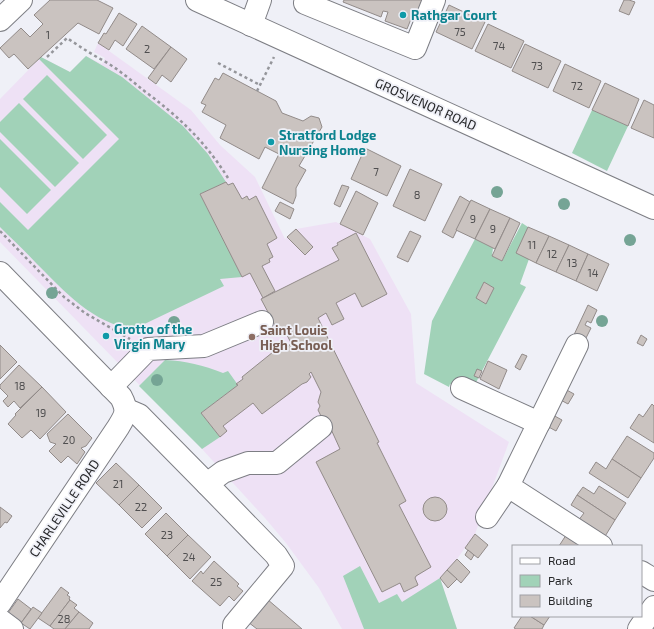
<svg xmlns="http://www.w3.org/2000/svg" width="654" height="629" font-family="'Exo 2',sans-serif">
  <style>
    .education { fill: #eee1f5 }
    .green { fill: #a1d2b8 }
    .building { fill: #cac3c0; stroke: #928b89 }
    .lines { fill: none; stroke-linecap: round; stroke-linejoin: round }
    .minor-casing { stroke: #7d7e84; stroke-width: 24 }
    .path { stroke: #95969b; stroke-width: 2.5; stroke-dasharray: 3 3; stroke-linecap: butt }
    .minor { stroke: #fff; stroke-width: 22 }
    .tree { fill: #75a495 }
    .culture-dot { fill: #0f9aa8; stroke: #eff0f7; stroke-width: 1.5 }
    .education-dot { fill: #8d6e63; stroke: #eff0f7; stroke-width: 1.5 }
    .labels { text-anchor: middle; stroke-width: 3.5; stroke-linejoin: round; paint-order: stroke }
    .number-label { font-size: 11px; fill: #4f4e4f }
    .culture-label { font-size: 13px; font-weight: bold; fill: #0d838f; stroke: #eff0f7; text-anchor: start }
    .street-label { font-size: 13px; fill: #262729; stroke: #eff0f7 }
    .education-label { font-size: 13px; font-weight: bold; fill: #785e54; stroke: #eff0f7; text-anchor: start }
  </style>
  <rect width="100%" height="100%" fill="#eff0f7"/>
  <polygon class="education" points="98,43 191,110 220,145 255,177 285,239 296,229 336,222 370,239 411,314 416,383 509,442 475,534 457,559 440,578 457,629 342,629 319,588 286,543 265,518 202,449 0,242 0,99 41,57 70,72 86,56 102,64 105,58 94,52"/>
  <g class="green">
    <path d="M86 56 122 77 183 126 208 154 226 182 200 194 242 277 220 279 224 286 134 329C93 324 64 291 37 264 25 251 12 239 0 227V202L28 230 119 139 39 59 41 57 70 72Z"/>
    <polygon points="47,75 107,135 83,159 23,99"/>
    <polygon points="19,103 79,163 55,187 0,132 0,122"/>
    <polygon points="592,110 628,126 607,171 572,153"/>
    <polygon points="0,139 51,190 27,214 0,187"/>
    <polygon points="522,223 528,227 517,253 529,259 520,284 526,287 471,392 450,384 449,387 424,374 432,321 475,239 493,248 492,256 502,261"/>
    <path d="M165 360C186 361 203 365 223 373L228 371 238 385 201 413 220 437 202 449 139 386Z"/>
    <polygon points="360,566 379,603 397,594 402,602 440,578 457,629 364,629 343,576"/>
  </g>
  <g class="building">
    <polygon points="50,0 97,0 113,8 99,34 78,23 28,69 14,54 9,58 0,48 21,28 30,37 43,24 34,15"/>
    <polygon points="344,0 424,0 416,21 411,19 407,29 385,21 388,12 383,11 381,17 343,2"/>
    <polygon points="624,0 629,0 635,2 629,15 619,11"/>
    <polygon points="449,5 485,22 472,49 436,32"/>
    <polygon points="119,13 137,24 123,46 115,40 109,50 98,43 104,33 106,34"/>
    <polygon points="488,24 524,41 511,68 475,51"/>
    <polygon points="142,26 171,47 154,69 126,49"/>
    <polygon points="525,44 561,61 548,88 512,71"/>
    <polygon points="171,47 187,59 171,82 162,75 156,84 148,78"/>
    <polygon points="565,64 601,81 589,108 553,91"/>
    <polygon points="223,73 276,101 282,113 303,121 311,116 319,118 322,127 299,166 306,170 296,188 296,196 293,204 262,188 279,154 265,147 259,159 220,138 226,125 202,112 206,105 201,103 215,78 219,80"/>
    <polygon points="605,83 639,99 628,126 592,110"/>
    <polygon points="644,100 654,105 654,138 631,128"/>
    <polygon points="365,148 401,166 387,196 351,179"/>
    <polygon points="410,169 442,184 425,221 393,206"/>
    <polygon points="226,182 228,185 233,183 242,199 247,196 249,200 256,196 277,238 267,244 273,257 269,259 270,262 262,266 275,291 263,298 250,273 242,277 200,194"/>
    <polygon points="342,185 349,187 340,207 334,204"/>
    <polygon points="356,191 378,203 363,235 340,224"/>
    <polygon points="460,196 470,202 453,238 442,232"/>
    <polygon points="471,200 490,209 475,239 456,230"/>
    <polygon points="280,202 294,209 290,219 275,211"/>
    <polygon points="490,209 510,218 495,249 475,239"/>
    <polygon points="510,218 520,223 502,261 492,256"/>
    <polygon points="528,227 549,236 536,263 516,253"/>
    <polygon points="296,229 313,247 305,255 287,237"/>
    <polygon points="410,231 421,236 408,262 397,257"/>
    <polygon points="356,233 387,294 362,307 355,293 336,303 344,319 332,325 326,313 318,318 379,442 377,443 406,501 399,505 431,567 416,576 415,578 418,585 404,592 400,583 382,592 316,462 340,449 330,427 326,426 318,410 320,406 318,402 321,392 311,372 309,374 311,377 307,382 302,384 262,414 253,403 223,426 227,431 220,437 201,413 238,385 236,384 243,379 242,377 278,348 280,350 286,345 288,347 291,343 284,329 278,331 261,299 339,260 332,248 338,245 337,243"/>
    <polygon points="549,236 569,245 556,272 536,263"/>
    <polygon points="569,245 588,254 576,281 556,272"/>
    <polygon points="588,254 609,264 597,291 576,281"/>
    <polygon points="484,282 494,288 486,304 476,298"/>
    <polygon points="588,305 597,310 591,323 587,321 585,325 591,328 583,344 572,339"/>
    <polygon points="641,335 647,339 643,346 637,343"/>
    <polygon points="0,345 17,362 0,379"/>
    <polygon points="522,354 527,356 520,370 515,367"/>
    <polygon points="488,361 507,370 499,389 480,379"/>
    <polygon points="19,365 42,387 20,408 14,401 8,407 3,401 8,396 0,388 0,385"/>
    <polygon points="477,369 482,371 479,378 474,376"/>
    <polygon points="42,387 66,412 40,439 31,430 22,438 8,424 16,415 15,414"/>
    <polygon points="563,388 574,394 568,404 557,398"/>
    <polygon points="652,404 654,406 654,443 630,428 639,414 643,417"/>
    <polygon points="68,414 92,438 86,446 81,448 85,452 77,464 68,456 61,463 49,451 56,444 50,442 47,434"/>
    <polygon points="551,414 562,420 556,431 545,425"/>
    <polygon points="627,436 654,453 654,458 641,478 612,459"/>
    <polygon points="612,459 641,478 628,498 589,473 596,462 606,469"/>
    <polygon points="116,463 139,485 119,505 96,483"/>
    <polygon points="139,485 162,508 142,528 119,505"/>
    <polygon points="599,486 626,503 615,520 577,495 583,487 594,494"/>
    <polygon points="577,495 615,520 604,538 578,521 584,513 571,505"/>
    <circle cx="435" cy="509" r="12"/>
    <polygon points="0,507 12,516 7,523 5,522 0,528"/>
    <polygon points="166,513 188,535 167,556 145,534"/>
    <polygon points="570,529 596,546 559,546"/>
    <polygon points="475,534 488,545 478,558 465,548"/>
    <polygon points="188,535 211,557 190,579 167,556"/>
    <polygon points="468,550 474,555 471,560 465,555"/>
    <polygon points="457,559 470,572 461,583 447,570"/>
    <polygon points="214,561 239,584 237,586 243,591 234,601 229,596 220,606 192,581 201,571 203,574"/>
    <polygon points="447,570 457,579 448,588 440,578"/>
    <polygon points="61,587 69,593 67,595 70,597 69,599 70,600 50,626 38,618"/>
    <polygon points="18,599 31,609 21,623 8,613"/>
    <polygon points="267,599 302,629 257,629 248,622"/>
    <polygon points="70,600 77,605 74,608 79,612 65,629 54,629 50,626"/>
    <polygon points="33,607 42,613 30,629 21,623"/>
    <polygon points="79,612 93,623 89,629 65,629"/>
    <polygon points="522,616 530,616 544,625 542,629 516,629 514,628"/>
    <polygon points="530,616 550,616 544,625"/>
  </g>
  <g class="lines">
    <g class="minor-casing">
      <g id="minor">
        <polyline points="197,0 654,208"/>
        <polyline points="305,3 415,48 434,0"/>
        <polyline points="0,20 21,0"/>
        <polyline points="251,25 260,0"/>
        <path d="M0 273 121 397C129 412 125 416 117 429L0 603"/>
        <polyline points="577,345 508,486 601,546"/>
        <polyline points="111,387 148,349 204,346 262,322"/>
        <polyline points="462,388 539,423"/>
        <polyline points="126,412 132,412 139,415 207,484 276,555 283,566 234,625 234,629"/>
        <polyline points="207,484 223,472 248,463 277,463 321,427"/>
        <polyline points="487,517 508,486"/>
        <polyline points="641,572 654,580"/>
        <polyline points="0,620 12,629"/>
        <polyline points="639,629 654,607"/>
      </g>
    </g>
    <g class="path">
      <path d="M47 57 67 38C79 46 91 54 104 61 118 69 131 80 143 90 178 116 205 141 228 178"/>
      <polyline points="218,63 260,85"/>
      <polyline points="257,91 274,57"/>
      <polyline points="0,231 64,297 85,313 130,339"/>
    </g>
    <use href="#minor" class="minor"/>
  </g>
  <g class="tree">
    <circle cx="497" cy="192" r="6"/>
    <circle cx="564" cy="204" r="6"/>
    <circle cx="630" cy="240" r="6"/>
    <circle cx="52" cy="293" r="6"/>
    <circle cx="602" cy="321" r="6"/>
    <circle cx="174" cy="322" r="6"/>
    <circle cx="157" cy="380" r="6"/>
  </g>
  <g class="culture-dot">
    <circle cx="403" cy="15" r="4"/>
    <circle cx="271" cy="142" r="4"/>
    <circle cx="106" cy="336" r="4"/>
  </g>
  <circle class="education-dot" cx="252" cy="337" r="4"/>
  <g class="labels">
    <g class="number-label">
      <text x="460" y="36">75</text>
      <text x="48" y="39">1</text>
      <text x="499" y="50">74</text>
      <text x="147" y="53">2</text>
      <text x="537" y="70">73</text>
      <text x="577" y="90">72</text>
      <text x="376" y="176">7</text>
      <text x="417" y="199">8</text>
      <text x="473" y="223">9</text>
      <text x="493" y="233">9</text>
      <text x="532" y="249">11</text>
      <text x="552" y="258">12</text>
      <text x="572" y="267">13</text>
      <text x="593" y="277">14</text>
      <text x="20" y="390">18</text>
      <text x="41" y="417">19</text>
      <text x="69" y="444">20</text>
      <text x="118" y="488">21</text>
      <text x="141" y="511">22</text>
      <text x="167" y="539">23</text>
      <text x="189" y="561">24</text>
      <text x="216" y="586">25</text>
      <text x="64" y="623">28</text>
    </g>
    <g class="culture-label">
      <text x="411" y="20">Rathgar Court</text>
      <text x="279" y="140">Stratford Lodge<tspan x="279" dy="15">Nursing Home</tspan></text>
      <text x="114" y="334">Grotto of the<tspan x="114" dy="15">Virgin Mary</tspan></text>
    </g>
    <g class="street-label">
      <text transform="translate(426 104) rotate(24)" y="5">GROSVENOR ROAD</text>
      <text transform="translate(64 508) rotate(-56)" y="5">CHARLEVILLE ROAD</text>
    </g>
    <g class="education-label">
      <text x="260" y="335">Saint Louis<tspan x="260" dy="15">High School</tspan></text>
    </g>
  </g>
  <rect x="512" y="545" width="130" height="72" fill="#eff0f7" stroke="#9fa0a5"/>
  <rect x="520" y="558" width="20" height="6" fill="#ffffff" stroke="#9fa0a5"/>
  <text x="548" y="565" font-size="12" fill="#262729">Road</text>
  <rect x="520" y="575" width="20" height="12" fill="#a1d2b8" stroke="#9fa0a5"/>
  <text x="548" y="585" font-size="12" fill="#262729">Park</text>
  <rect x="520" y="595" width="20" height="12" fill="#cac3c0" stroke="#9fa0a5"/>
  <text x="548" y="605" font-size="12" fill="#262729">Building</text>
</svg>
